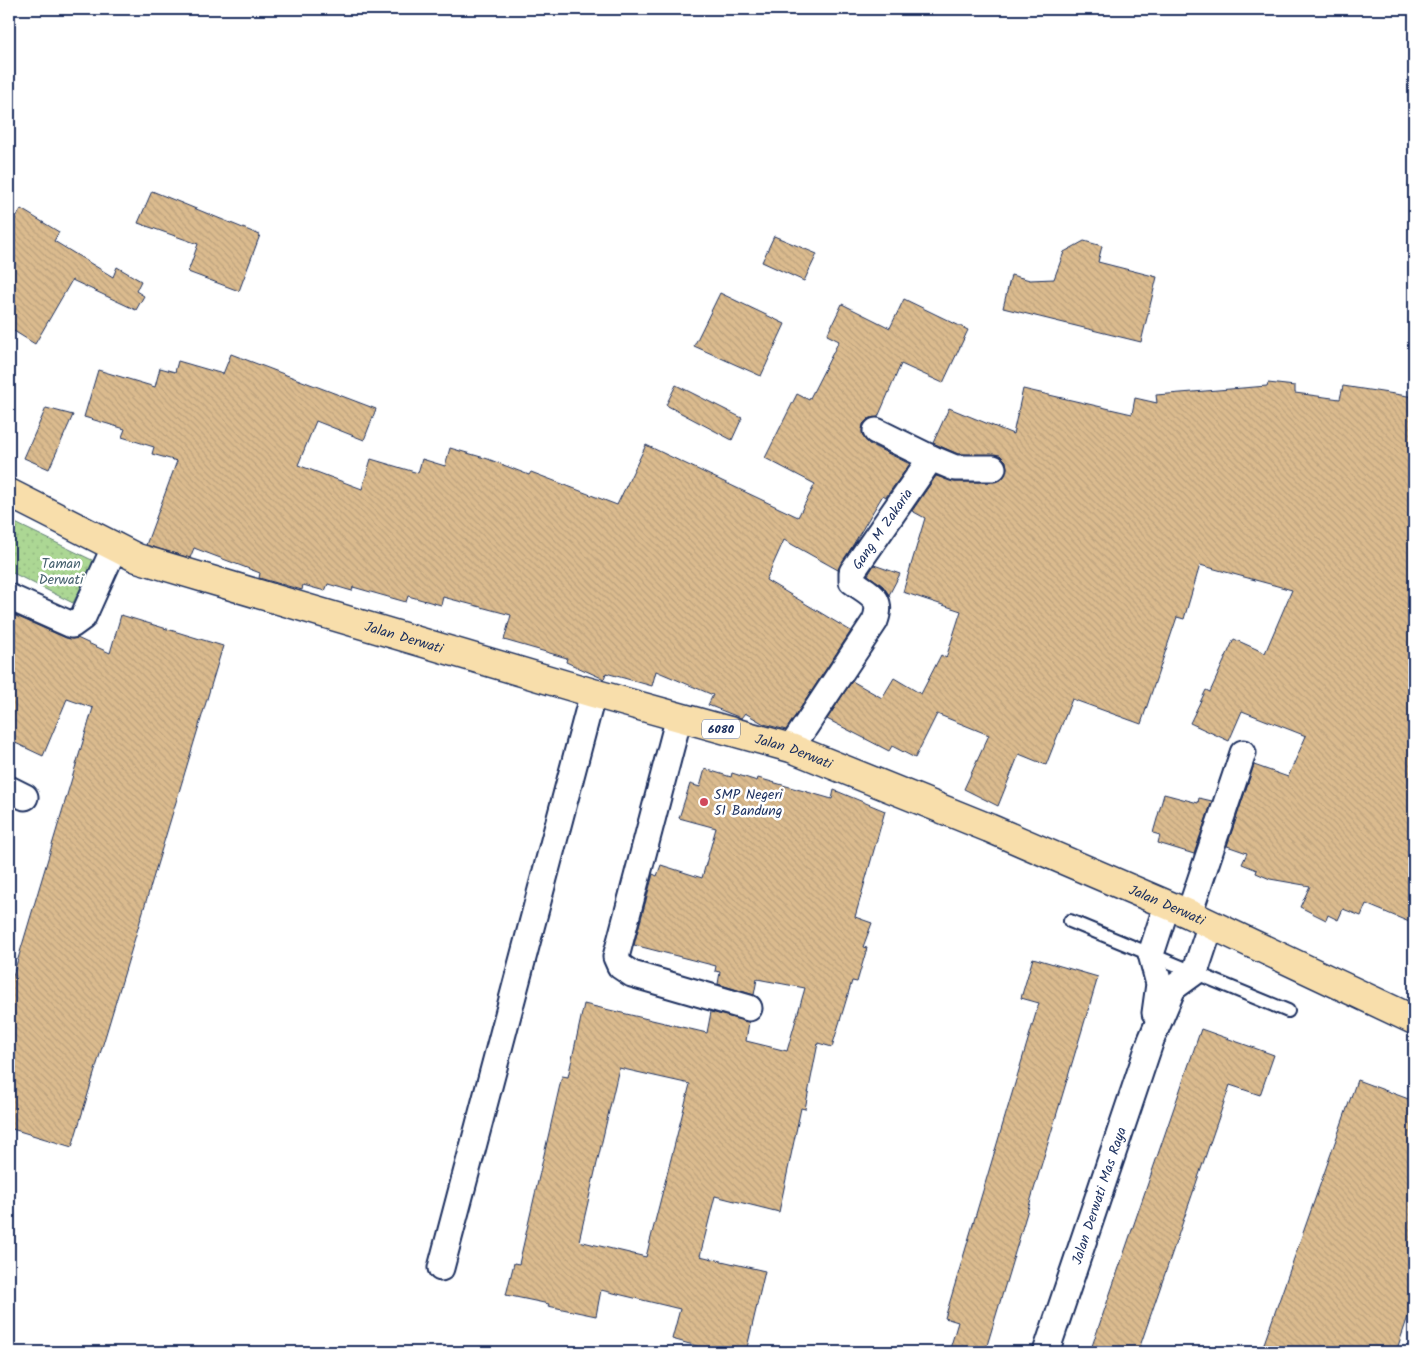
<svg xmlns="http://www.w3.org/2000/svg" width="1423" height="1361" font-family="Kalam,sans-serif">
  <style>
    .park { fill: url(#park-dots); stroke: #648379 }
    .building { fill: url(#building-back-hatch); stroke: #1b2f5e; fill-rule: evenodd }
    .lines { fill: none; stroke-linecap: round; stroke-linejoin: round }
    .lane-casing { stroke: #1b2f5e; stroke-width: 16 }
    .street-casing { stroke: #1b2f5e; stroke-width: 29 }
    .primary-casing { stroke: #1b2f5e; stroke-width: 31 }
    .lane { stroke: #fff; stroke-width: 12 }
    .street { stroke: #fff; stroke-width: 25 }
    .primary { stroke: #f8deab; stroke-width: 28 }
    .poi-dot { fill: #d1495b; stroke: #fff; stroke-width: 2 }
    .labels { text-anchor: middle; stroke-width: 5; stroke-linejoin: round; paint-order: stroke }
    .shield { fill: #fff; stroke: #5f6d8e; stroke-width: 1 }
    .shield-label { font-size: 12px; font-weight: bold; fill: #1b2f5e }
    .street-label { font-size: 14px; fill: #1b2f5e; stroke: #fff }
    .park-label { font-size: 14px; fill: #46616e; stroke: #fff }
    .poi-label { font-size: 14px; fill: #1b2f5e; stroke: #fff; text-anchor: start }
  </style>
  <defs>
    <pattern id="park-dots" width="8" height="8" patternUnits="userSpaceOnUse" patternTransform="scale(1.25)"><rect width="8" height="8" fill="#acd794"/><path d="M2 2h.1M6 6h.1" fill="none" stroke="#93b982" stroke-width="1.8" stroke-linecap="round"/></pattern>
    <pattern id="building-back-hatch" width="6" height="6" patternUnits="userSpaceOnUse" patternTransform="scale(1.25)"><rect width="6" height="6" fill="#dbbb8e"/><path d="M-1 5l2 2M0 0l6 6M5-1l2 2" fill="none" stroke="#bba17d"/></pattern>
  </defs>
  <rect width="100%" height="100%" fill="#fff"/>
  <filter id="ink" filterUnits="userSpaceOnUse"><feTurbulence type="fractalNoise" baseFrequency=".02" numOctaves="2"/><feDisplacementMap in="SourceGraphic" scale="10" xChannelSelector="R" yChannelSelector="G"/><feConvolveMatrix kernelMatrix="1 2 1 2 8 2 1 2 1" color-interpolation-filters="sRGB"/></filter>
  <g filter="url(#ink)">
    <polygon class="park" points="9,520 94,561 73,603 9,571"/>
    <g class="building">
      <polygon points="152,191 260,235 239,291 188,272 198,244 138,223"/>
      <polygon points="21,209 59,232 54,241 113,277 117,267 141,281 136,291 144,296 136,310 72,280 35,344 9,328 9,229"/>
      <polygon points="774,236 817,254 804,281 762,262"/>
      <polygon points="1084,241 1102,246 1098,262 1157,277 1141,342 1003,308 1011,275 1030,280 1054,279 1064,252"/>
      <polygon points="720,293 785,324 761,376 694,346"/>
      <polygon points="904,299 968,330 943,383 901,364 878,417 868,419 863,424 862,432 869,444 910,464 886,497 883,495 838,570 784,540 766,580 851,631 786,730 764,724 745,713 741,718 708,705 713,695 656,671 652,686 606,673 604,679 566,662 567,658 504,640 511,615 443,597 441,605 408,596 406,602 353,587 352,591 328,584 325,591 303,585 302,590 259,578 260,573 194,548 190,558 146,545 177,461 152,454 154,447 122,437 125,429 84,417 98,370 155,387 160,368 175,372 178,361 223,374 231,354 376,409 364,440 316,421 298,465 362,489 371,459 418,473 422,459 445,466 450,448 488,459 529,475 531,472 617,505 646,445 798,517 815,484 765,458 797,394 809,400 839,341 827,335 842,304 890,328"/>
      <polygon points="1268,383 1295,386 1295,393 1340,399 1343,386 1414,397 1414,924 1366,904 1361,916 1343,909 1338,920 1328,915 1326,920 1300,907 1310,886 1270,879 1256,873 1257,870 1242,864 1247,853 1227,846 1254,765 1288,777 1306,736 1242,711 1229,741 1190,723 1206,690 1210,692 1234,639 1265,653 1292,590 1200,565 1184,619 1177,617 1141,724 1072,699 1046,765 1019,754 998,806 964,789 989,735 937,714 915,758 892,746 889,751 827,719 852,681 882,698 894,678 921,694 941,655 946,658 961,611 903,592 925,518 912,511 936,476 955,482 993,482 1001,480 1007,468 1006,461 1000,455 958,454 933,443 949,408 1013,434 1023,389 1132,414 1135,398 1157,403 1156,395 1267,386"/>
      <polygon points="676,385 742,418 732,440 666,405"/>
      <polygon points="46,408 73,415 49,469 24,458"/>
      <polygon points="874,565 900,574 889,595 883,586 868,575"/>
      <polygon points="9,613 66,638 77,638 110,653 121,615 223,646 72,1147 9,1128 9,989 93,708 67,699 43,756 9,740"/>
      <path d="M705 769 731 777 732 773 757 781 758 778 832 799 834 790 885 811 855 917 872 923 863 947 867 948 857 982 852 981 832 1047 818 1043 805 1109 801 1108 779 1212 715 1196 700 1256 765 1271 746 1352H718L672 1339 680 1309 601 1290 596 1316 548 1306 549 1304 506 1295 514 1263 519 1264 562 1076 568 1077 584 1004 707 1033 711 1012 749 1022 746 1041 787 1051 805 988 757 979 754 995 718 984 720 972 715 971 716 966 634 945 653 874 657 876 661 865 702 878 716 828 679 818 690 784 700 787ZM619 1068 690 1084 646 1257 579 1241Z"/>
      <polygon points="1164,794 1198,803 1199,798 1212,801 1194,854 1158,843 1160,835 1153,833"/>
      <polygon points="1033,958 1098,977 985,1352 949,1352 958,1322 945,1318 1039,1003 1021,998"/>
      <polygon points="1201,1029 1274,1055 1260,1095 1230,1085 1138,1352 1090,1352"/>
      <polygon points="1357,1080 1414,1101 1414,1299 1396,1352 1261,1352"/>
    </g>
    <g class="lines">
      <g class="lane-casing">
        <polyline id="lane" points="1070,921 1288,1011"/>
      </g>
      <g class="street-casing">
        <g id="street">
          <polyline points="876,431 931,458"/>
          <polyline points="9,597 72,625 83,617 115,546"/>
          <polyline points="679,717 616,957 620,966 632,974 749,1008"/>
          <path id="s1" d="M791 748 875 621C884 597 869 594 852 581V572L931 458 955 468H993"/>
          <polyline points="9,789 25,797"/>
          <polyline points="1189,914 1243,753"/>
          <polyline points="1155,1013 1159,984 1151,954 1167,905"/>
          <polyline points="441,1268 593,693"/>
          <path id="s2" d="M1046 1352 1151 1040 1173 988 1195 972 1211 924"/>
        </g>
      </g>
      <g class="primary-casing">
        <g id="primary">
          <path id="s3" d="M9 493 137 558 593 693 791 748 989 828 1189 914 1414 1020"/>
        </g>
      </g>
      <use href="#lane" class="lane"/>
      <use href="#street" class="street"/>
      <use href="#primary" class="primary"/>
    </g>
  </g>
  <circle class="poi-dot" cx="704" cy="802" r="5"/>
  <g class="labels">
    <rect class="shield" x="702" y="719.5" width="38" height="19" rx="4"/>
    <g class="shield-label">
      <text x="721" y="733">6080</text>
    </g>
    <g class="street-label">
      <text dy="5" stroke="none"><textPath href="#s1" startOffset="266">Gang M Zakaria</textPath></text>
      <text dy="5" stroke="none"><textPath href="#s3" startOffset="422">Jalan Derwati</textPath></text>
      <text dy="5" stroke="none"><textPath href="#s3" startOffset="828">Jalan Derwati</textPath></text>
      <text dy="5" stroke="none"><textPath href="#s3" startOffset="1232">Jalan Derwati</textPath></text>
      <text dy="5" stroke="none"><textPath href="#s2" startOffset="165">Jalan Derwati Mas Raya</textPath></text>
    </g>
    <g class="park-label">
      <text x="61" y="568">Taman<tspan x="61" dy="16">Derwati</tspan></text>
    </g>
    <g class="poi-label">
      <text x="714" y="799">SMP Negeri<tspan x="714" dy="16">51 Bandung</tspan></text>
    </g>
  </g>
  <rect width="1423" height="1361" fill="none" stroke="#fff" stroke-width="30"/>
  <rect x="15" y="15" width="1393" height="1331" fill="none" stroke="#1b2f5e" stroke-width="2" filter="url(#ink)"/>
</svg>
